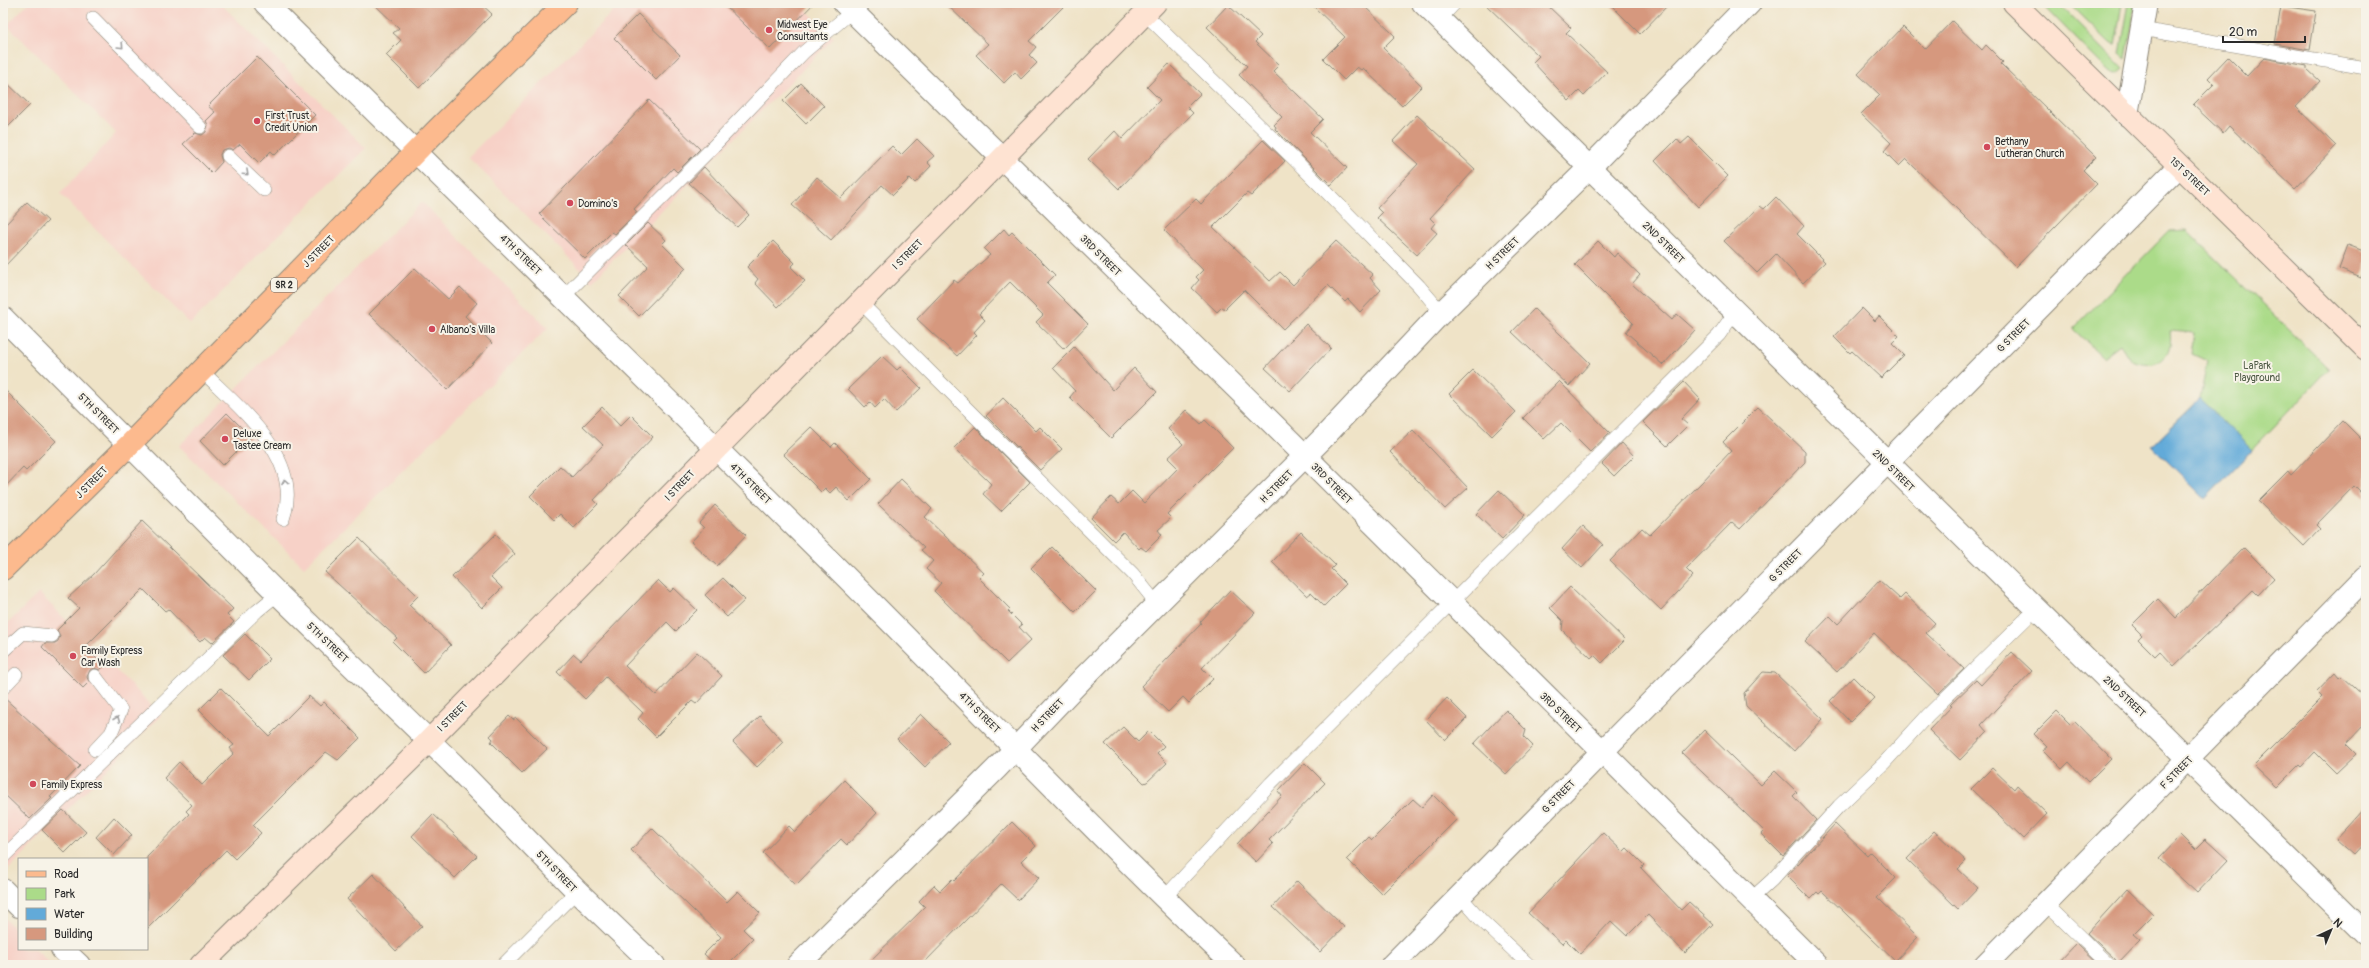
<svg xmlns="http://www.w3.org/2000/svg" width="2369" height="968" font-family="Pangolin,sans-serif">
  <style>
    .built { fill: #f7d1c7 }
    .green { fill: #abdb89; stroke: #6b835a }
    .water { fill: #62aad9; stroke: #466a82 }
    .building { fill: #d6987e }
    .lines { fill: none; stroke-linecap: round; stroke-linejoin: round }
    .lane-casing { stroke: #8d8779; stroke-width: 14 }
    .street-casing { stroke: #8d8779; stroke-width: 24 }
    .secondary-casing { stroke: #8d8779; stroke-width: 24 }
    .primary-casing { stroke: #8d8779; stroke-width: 24 }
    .lane { stroke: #fff; stroke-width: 13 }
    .street { stroke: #fff; stroke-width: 22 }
    .secondary { stroke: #fee3d2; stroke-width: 22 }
    .primary { stroke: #fcba8e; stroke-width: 22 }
    .oneway { stroke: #a0a0a0 }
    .poi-dot { fill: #d1495b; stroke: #f7f3e8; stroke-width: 1.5 }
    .labels { text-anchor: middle; stroke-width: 4; stroke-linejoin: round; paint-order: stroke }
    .shield { fill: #f7f3e8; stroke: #686764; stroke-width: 1 }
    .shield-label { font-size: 9px; font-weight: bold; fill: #2b2b2b }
    .poi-label { font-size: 10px; fill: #2b2b2b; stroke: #f7f3e8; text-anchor: start }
    .street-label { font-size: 10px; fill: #2b2b2b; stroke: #f7f3e8 }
    .park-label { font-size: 10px; fill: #4b5742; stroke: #f7f3e8 }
  </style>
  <rect width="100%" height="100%" fill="#f7f3e8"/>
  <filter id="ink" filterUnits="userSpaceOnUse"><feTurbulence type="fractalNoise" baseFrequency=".025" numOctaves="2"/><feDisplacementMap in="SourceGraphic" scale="8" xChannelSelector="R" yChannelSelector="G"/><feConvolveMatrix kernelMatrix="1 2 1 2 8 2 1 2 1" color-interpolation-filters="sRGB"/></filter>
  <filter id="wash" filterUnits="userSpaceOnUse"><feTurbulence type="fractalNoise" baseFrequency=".012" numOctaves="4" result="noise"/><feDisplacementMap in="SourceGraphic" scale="16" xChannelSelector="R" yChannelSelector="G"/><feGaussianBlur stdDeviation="0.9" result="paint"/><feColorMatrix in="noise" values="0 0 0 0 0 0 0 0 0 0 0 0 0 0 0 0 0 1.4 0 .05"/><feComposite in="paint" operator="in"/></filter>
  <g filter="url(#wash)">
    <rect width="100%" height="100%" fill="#efe3c7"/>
    <g class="built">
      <polygon points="28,3 220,3 366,148 190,324 60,194 116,133 7,25"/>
      <polygon points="621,3 799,3 834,38 592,281 468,157"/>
      <polygon points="422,202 548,328 304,567 179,446"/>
      <polygon points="39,593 161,715 9,869 3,863 3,628"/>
      <polygon points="3,917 19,933 19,949 35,949 51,965 3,965"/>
    </g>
    <g class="green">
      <polygon points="2041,3 2058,3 2123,69 2117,74 2110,73"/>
      <polygon points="2069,3 2122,3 2115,46 2110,43"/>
      <polygon points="2129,3 2136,3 2126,59 2120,54"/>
      <path d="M2187 230 2329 369 2205 499 2152 446 2200 399 2207 361 2192 354 2195 333 2170 331C2174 359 2157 371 2131 361L2120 344 2103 357 2073 329 2169 231Z"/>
    </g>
    <polygon class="water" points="2200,399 2252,450 2205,499 2152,446"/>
    <g id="blocks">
      <g class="building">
        <polygon points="373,3 480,3 492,14 419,88 386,55 401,40 393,33 399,28"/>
        <polygon points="722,3 814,3 770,49"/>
        <polygon points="945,3 1067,3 1029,41 1036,47 1029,55 1037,63 1021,79 1015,72 1004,83 976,55 988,44"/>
        <polygon points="1310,3 1361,3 1395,36 1383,48 1422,86 1402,106 1363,68 1361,70 1357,67 1344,80 1323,59 1345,37"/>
        <polygon points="1484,3 1545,3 1571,28 1566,33 1607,72 1584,96 1579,91 1569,101 1533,62 1539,56"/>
        <polygon points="1609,3 1670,3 1640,34"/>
        <polygon points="1228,5 1261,36 1255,42 1279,65 1273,71 1323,119 1310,132 1347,168 1331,185 1275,129 1276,127 1274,125 1282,117 1239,75 1247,66 1207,27"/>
        <polygon points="2281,6 2316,11 2310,50 2275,44"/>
        <polygon points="638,14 680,55 656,80 614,38"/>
        <polygon points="1952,21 1982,50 1986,45 2003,62 2001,64 2096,157 2083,170 2097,184 2016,267 1906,159 1899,166 1884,151 1891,143 1861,114 1880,95 1858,74 1903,27 1925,49"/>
        <polygon points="257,57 315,115 275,155 271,151 259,163 240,144 233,150 229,148 222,150 220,155 222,162 212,173 183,144 195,133 202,135 206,132 208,125 206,121 215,112 208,106"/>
        <polygon points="2228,57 2247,76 2264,58 2307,66 2307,69 2320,81 2296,107 2336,146 2295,189 2229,126 2223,133 2193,105 2214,84 2208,78"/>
        <polygon points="1169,64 1200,94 1187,107 1193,113 1119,189 1088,159 1115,131 1122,139 1160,100 1147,87"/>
        <polygon points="3,79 30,105 3,132"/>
        <polygon points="801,83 824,106 806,124 783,101"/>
        <polygon points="649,100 700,149 677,172 673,168 634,209 637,212 615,234 612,232 585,259 539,214"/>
        <polygon points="1417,115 1475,169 1430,218 1435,223 1431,228 1437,233 1417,255 1377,218 1382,213 1377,208 1418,164 1393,141"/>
        <polygon points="1689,137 1728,176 1698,207 1655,161 1677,139 1681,144"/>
        <polygon points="917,139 934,156 927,162 931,166 915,183 910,178 893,195 882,185 831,240 792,205 817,177 841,198 892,146 901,155"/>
        <polygon points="1263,140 1285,161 1251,196 1247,193 1213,227 1270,281 1280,272 1293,285 1336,241 1373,275 1370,278 1381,290 1360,312 1348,299 1345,302 1328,285 1283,329 1244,290 1225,309 1222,307 1217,312 1192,288 1199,280 1196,277 1203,270 1164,230 1196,199 1201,204"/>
        <polygon points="704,167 749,215 737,227 689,183"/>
        <polygon points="1776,197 1804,226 1797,234 1825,262 1803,283 1776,254 1757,273 1724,241 1760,206 1764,209"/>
        <polygon points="27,202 48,221 3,268 3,227"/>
        <polygon points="648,223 666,240 662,244 686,268 639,316 619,296 648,266 626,245"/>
        <polygon points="1004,229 1009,235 1012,232 1055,275 1047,283 1088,324 1064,349 1036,322 1043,315 1010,282 979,314 985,320 974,332 977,335 957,356 917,319 954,280 958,283 990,255 984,249"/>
        <polygon points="773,241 795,263 791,267 805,281 778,307 755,283 758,279 747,267"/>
        <polygon points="1598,241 1614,257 1617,253 1640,275 1632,284 1672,320 1677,314 1695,330 1663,365 1626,332 1633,323 1575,265"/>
        <polygon points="2348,245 2366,252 2366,266 2361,278 2339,269"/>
        <polygon points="415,268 448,299 460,287 477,303 465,316 492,343 447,390 369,314"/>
        <polygon points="1862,308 1875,321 1879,316 1899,336 1892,343 1904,355 1881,378 1852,351 1850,353 1834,337"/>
        <polygon points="1534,309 1590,363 1569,386 1512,332"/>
        <polygon points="1306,324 1331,348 1290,391 1265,368"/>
        <polygon points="1074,347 1113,390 1134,368 1157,392 1111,438 1070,397 1075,391 1053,368"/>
        <polygon points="882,356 897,370 900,367 921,388 896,412 884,399 875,408 870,402 865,407 848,389"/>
        <polygon points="1473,370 1516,412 1492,436 1449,394"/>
        <polygon points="1559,381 1610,433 1590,452 1561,423 1544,439 1523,418"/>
        <polygon points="1684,382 1700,399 1681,419 1688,425 1667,446 1643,422"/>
        <polygon points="3,388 56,441 26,471 23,468 3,489"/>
        <polygon points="1003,398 1036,431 1040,427 1062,449 1040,470 986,416"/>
        <polygon points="602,407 620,426 631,415 653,437 594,500 598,504 574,528 560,514 554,520 530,496 560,466 572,477 603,445 583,426"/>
        <polygon points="1758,407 1805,451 1805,462 1740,529 1732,522 1686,569 1693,576 1661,610 1610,561 1642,528 1650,535 1702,482 1731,451 1723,442"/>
        <polygon points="1186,410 1201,424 1205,420 1233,448 1167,514 1171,518 1158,530 1162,535 1146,551 1141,547 1139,549 1123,532 1114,541 1091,518 1111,497 1119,504 1132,491 1144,503 1178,468 1168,458 1183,444 1168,429"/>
        <polygon points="227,413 251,437 223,465 200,441"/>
        <polygon points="2343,421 2366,444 2366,498 2354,486 2316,525 2320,529 2304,546 2258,501 2288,471 2291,475"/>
        <polygon points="811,427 831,447 835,443 871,479 849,501 836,487 830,493 825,488 821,492 783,454"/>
        <polygon points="975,427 1030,482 1001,511 983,494 991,484 954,448"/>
        <polygon points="1413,430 1468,488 1445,509 1390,452"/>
        <polygon points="1622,443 1634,456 1614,476 1602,464"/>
        <polygon points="901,479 932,509 925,517 984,573 979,578 1010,609 1008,611 1022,625 1019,627 1031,640 1007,663 934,591 941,583 926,569 933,561 921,550 924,548 878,504"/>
        <polygon points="1499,490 1525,515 1502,539 1476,514"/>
        <polygon points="715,505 746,535 717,566 691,542 704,528 699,523"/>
        <polygon points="142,521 233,609 227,615 234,622 212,643 205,637 200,642 168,609 165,611 143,589 85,647 104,666 100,670 94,668 90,670 87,677 89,682 83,688 42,647 45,643 55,643 58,641 60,636 57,630 79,608 68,598 94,574"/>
        <polygon points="1583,526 1603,545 1582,568 1562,549"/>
        <polygon points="1301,532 1335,565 1331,569 1346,584 1324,606 1311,593 1307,596 1272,562"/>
        <polygon points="496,534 515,554 491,577 502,588 482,608 452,577"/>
        <polygon points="359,538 418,596 409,605 451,645 424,673 393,642 397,638 325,572"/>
        <polygon points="1052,547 1096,591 1075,612 1031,568"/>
        <polygon points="2244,548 2274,578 2258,595 2253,590 2174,666 2160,651 2155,656 2138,639 2142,635 2132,625 2158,599 2176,618"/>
        <polygon points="723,578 745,600 727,617 705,595"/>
        <polygon points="658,580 670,592 674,588 697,610 676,631 667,622 625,666 656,695 697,652 722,676 696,704 692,701 656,737 638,719 643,713 606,677 585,699 557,672 574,654 581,660"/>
        <polygon points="1879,580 1900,599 1905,594 1935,623 1926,633 1964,669 1938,694 1874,633 1837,672 1805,642 1830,616 1838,624"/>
        <polygon points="1570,587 1625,640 1602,663 1594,655 1591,658 1562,630 1563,621 1550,608"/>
        <polygon points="1230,590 1255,613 1202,668 1213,679 1189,703 1183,697 1168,712 1141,686 1202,623 1200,622"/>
        <polygon points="245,634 270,659 249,680 223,655"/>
        <polygon points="2012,652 2032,671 1981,725 1987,732 1960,760 1929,730 1952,706 1950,705 1976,680 1981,685"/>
        <polygon points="1763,672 1775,673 1823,719 1794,751 1746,706 1744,693"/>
        <polygon points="2335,673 2339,678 2341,676 2366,699 2366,723 2346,744 2356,754 2336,773 2315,752 2301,767 2299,765 2277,787 2254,765 2322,697 2317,692"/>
        <polygon points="1853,677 1874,698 1850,722 1830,701"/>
        <polygon points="221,688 269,736 309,696 320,706 324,702 360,738 338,760 326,752 253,825 261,833 235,859 226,850 147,929 147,857 189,814 186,811 192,805 164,778 179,762 202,785 234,753 230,748 234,745 199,710"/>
        <polygon points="3,697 80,766 50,797 52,798 30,819 3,793"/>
        <polygon points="1447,698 1467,718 1445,740 1426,720"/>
        <polygon points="1506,710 1526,730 1524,737 1533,746 1506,774 1474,744"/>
        <polygon points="2057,711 2071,725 2075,722 2111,759 2088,782 2069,762 2062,769 2043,750 2047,747 2034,734"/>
        <polygon points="921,714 949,742 925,767 897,739"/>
        <polygon points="509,716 513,720 516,718 547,749 522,773 491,742 493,739 490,736"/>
        <polygon points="760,716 783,742 757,767 733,742"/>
        <polygon points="1123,727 1138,742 1149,731 1164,746 1157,753 1167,763 1147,782 1144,783 1105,744"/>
        <polygon points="1704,730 1761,785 1775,771 1797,792 1793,796 1816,820 1783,856 1761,834 1764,831 1682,753"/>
        <polygon points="1305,763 1325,783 1269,840 1273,844 1256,862 1237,844 1282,796 1278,791"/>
        <polygon points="1992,768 2014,789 2017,785 2047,814 2023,839 1971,789"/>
        <polygon points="844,780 877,813 847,845 841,839 796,885 763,853 789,826 795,832"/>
        <polygon points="1433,795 1457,819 1382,894 1347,859 1369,837 1372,840 1413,799 1422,807"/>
        <polygon points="2366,806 2366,842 2354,855 2336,839"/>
        <polygon points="63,810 86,832 65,853 42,830"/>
        <polygon points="433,814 477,856 455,878 412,836"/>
        <polygon points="114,817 132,835 114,855 96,837"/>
        <polygon points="1012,822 1036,846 1021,861 1039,878 1018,900 1001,884 922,965 866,965 925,907 919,901 934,885 940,891 952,879 954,881"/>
        <polygon points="1835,824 1867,855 1870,852 1896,878 1877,897 1918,937 1895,961 1822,891 1819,894 1817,892 1810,899 1787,876"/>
        <polygon points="652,828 727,902 738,891 760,913 743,929 753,939 727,965 716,965 704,954 721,937 631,850"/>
        <polygon points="1934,831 1966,861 1958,869 1978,888 1958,909 1907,859"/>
        <polygon points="1603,833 1623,852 1627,848 1644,865 1641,868 1681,910 1689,902 1713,924 1685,953 1648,915 1627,936 1611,921 1580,954 1566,940 1562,944 1528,913"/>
        <polygon points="2181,835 2195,849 2205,839 2228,860 2197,893 2159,858"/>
        <polygon points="373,874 422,926 396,951 347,899"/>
        <polygon points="1297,881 1344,927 1320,952 1273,907"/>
        <polygon points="2127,889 2153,914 2133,934 2140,940 2117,964 2115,959 2087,933"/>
        <polygon points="2076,944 2098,965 2056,965"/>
      </g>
    </g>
  </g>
  <g filter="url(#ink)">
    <use href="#blocks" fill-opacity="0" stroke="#8d8779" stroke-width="1"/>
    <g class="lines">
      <g class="lane-casing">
        <g id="lane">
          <polyline points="1145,14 1296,161 1419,286 1441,312"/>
          <polyline points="93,18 200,127"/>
          <polyline points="1440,19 1455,3"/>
          <polyline points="2141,29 2366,68"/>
          <polyline points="228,156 264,190"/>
          <polyline points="564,296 707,153 804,52 862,3"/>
          <polyline points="860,302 1133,574 1157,604"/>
          <path d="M201 370C239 408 305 459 283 519"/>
          <polyline points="3,651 23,633 52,636"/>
          <polyline points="95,676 121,710 111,733 95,750"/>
          <polyline points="3,688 16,674"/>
          <polyline points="3,857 257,611 278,594"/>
          <polyline points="1460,896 1482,921 1529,965"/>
          <polyline points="1164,898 1271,783 1719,335 1735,312"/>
          <polyline points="1751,899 1772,880 1839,806 1884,763 1928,715 2036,609"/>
          <polyline points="2046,904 2109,965"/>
          <polyline points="503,965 577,891"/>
        </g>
      </g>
      <g class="street-casing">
        <g id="street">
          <path d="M265 3C458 194 653 385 846 577 975 706 1101 839 1234 965"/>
          <polyline points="844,3 1274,425 1817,965"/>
          <polyline points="1423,3 2366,935"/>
          <polyline points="2127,115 2146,3"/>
          <polyline points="3,318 278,594 452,763 577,891 654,965"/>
          <polyline points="3,890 19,906"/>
          <polyline points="62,949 79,965"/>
          <polyline points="798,965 997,768 1084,677 1324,437 1437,317 1590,167 1750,3"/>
          <polyline points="1392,965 2179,166"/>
          <polyline points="1985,965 2366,577"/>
        </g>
      </g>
      <g class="secondary-casing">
        <g id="secondary">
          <polyline points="2014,3 2366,349"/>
          <polyline points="201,965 410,760 1155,3"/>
        </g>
      </g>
      <g class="primary-casing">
        <polyline id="primary" points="3,569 130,444 437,130 566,3"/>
      </g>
      <use href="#lane" class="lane"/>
      <use href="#street" class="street"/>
      <use href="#secondary" class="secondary"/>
      <use href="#primary" class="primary"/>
    </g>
    <defs><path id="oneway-chevron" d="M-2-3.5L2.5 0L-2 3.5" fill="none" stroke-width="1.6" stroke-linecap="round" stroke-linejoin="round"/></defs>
    <g class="oneway">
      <use href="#oneway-chevron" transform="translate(121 46) rotate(46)"/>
      <use href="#oneway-chevron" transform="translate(246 173) rotate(43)"/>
      <use href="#oneway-chevron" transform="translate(285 482) rotate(-99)"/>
      <use href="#oneway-chevron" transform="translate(117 719) rotate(-68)"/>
    </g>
  </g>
  <g class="poi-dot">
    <circle cx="769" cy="30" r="4"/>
    <circle cx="257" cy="121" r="4"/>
    <circle cx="1987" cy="147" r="4"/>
    <circle cx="570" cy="203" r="4"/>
    <circle cx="432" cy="329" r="4"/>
    <circle cx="225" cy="439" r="4"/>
    <circle cx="73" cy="656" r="4"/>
    <circle cx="33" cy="784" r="4"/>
  </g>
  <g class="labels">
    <rect class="shield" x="271" y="278" width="26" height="14" rx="3"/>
    <g class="shield-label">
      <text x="284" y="288">SR 2</text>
    </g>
    <g class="poi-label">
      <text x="777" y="28">Midwest Eye<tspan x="777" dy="12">Consultants</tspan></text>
      <text x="265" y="119">First Trust<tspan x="265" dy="12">Credit Union</tspan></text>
      <text x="1995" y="145">Bethany<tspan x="1995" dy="12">Lutheran Church</tspan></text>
      <text x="578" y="207">Domino's</text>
      <text x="440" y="333">Albano's Villa</text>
      <text x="233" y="437">Deluxe<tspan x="233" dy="12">Tastee Cream</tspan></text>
      <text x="81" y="654">Family Express<tspan x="81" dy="12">Car Wash</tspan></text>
      <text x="41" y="788">Family Express</text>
    </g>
    <g class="street-label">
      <text transform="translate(2190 176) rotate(44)" y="4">1ST STREET</text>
      <text transform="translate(1664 242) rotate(45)" y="4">2ND STREET</text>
      <text transform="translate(318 251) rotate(-45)" y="4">J STREET</text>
      <text transform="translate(1502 253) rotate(-44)" y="4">H STREET</text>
      <text transform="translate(521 254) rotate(44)" y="4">4TH STREET</text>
      <text transform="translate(907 254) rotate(-45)" y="4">I STREET</text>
      <text transform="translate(1101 255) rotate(45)" y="4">3RD STREET</text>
      <text transform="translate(2013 335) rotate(-45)" y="4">G STREET</text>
      <text transform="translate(99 413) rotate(45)" y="4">5TH STREET</text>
      <text transform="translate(1894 470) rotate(45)" y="4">2ND STREET</text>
      <text transform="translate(91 482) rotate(-45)" y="4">J STREET</text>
      <text transform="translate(751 483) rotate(45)" y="4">4TH STREET</text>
      <text transform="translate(1332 483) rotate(45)" y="4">3RD STREET</text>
      <text transform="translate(679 485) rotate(-46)" y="4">I STREET</text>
      <text transform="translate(1276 486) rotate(-45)" y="4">H STREET</text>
      <text transform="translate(1785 565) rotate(-45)" y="4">G STREET</text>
      <text transform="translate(328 642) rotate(44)" y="4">5TH STREET</text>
      <text transform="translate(2125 696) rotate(44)" y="4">2ND STREET</text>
      <text transform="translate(980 712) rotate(45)" y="4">4TH STREET</text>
      <text transform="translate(1561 712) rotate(44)" y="4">3RD STREET</text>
      <text transform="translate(1047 715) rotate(-46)" y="4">H STREET</text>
      <text transform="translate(452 716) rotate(-45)" y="4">I STREET</text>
      <text transform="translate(2176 772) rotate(-45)" y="4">F STREET</text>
      <text transform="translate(1558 796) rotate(-45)" y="4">G STREET</text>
      <text transform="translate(557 871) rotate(46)" y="4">5TH STREET</text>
    </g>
    <g class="park-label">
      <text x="2257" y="369">LaPark<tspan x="2257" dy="12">Playground</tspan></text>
    </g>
  </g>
  <rect width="2369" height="968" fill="none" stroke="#f7f3e8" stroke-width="16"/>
  <rect x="18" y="858" width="130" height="92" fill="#f7f3e8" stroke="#a5a39c"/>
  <rect x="26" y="871" width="20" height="6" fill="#fcba8e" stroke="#a5a39c"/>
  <text x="54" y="878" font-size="12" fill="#2b2b2b">Road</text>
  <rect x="26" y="888" width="20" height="12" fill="#abdb89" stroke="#a5a39c"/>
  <text x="54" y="898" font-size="12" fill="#2b2b2b">Park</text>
  <rect x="26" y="908" width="20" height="12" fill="#62aad9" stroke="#a5a39c"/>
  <text x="54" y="918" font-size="12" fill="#2b2b2b">Water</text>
  <rect x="26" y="928" width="20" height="12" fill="#d6987e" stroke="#a5a39c"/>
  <text x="54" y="938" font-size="12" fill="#2b2b2b">Building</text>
  <g transform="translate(2331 930) rotate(44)" stroke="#f7f3e8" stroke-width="3" paint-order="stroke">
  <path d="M0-3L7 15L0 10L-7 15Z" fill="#2b2b2b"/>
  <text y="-6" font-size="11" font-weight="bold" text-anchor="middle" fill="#2b2b2b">N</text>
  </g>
  <path d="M2223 36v6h82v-6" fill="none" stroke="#2b2b2b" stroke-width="2"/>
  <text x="2229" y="36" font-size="12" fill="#2b2b2b" stroke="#f7f3e8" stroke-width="3" paint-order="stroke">20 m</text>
</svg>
